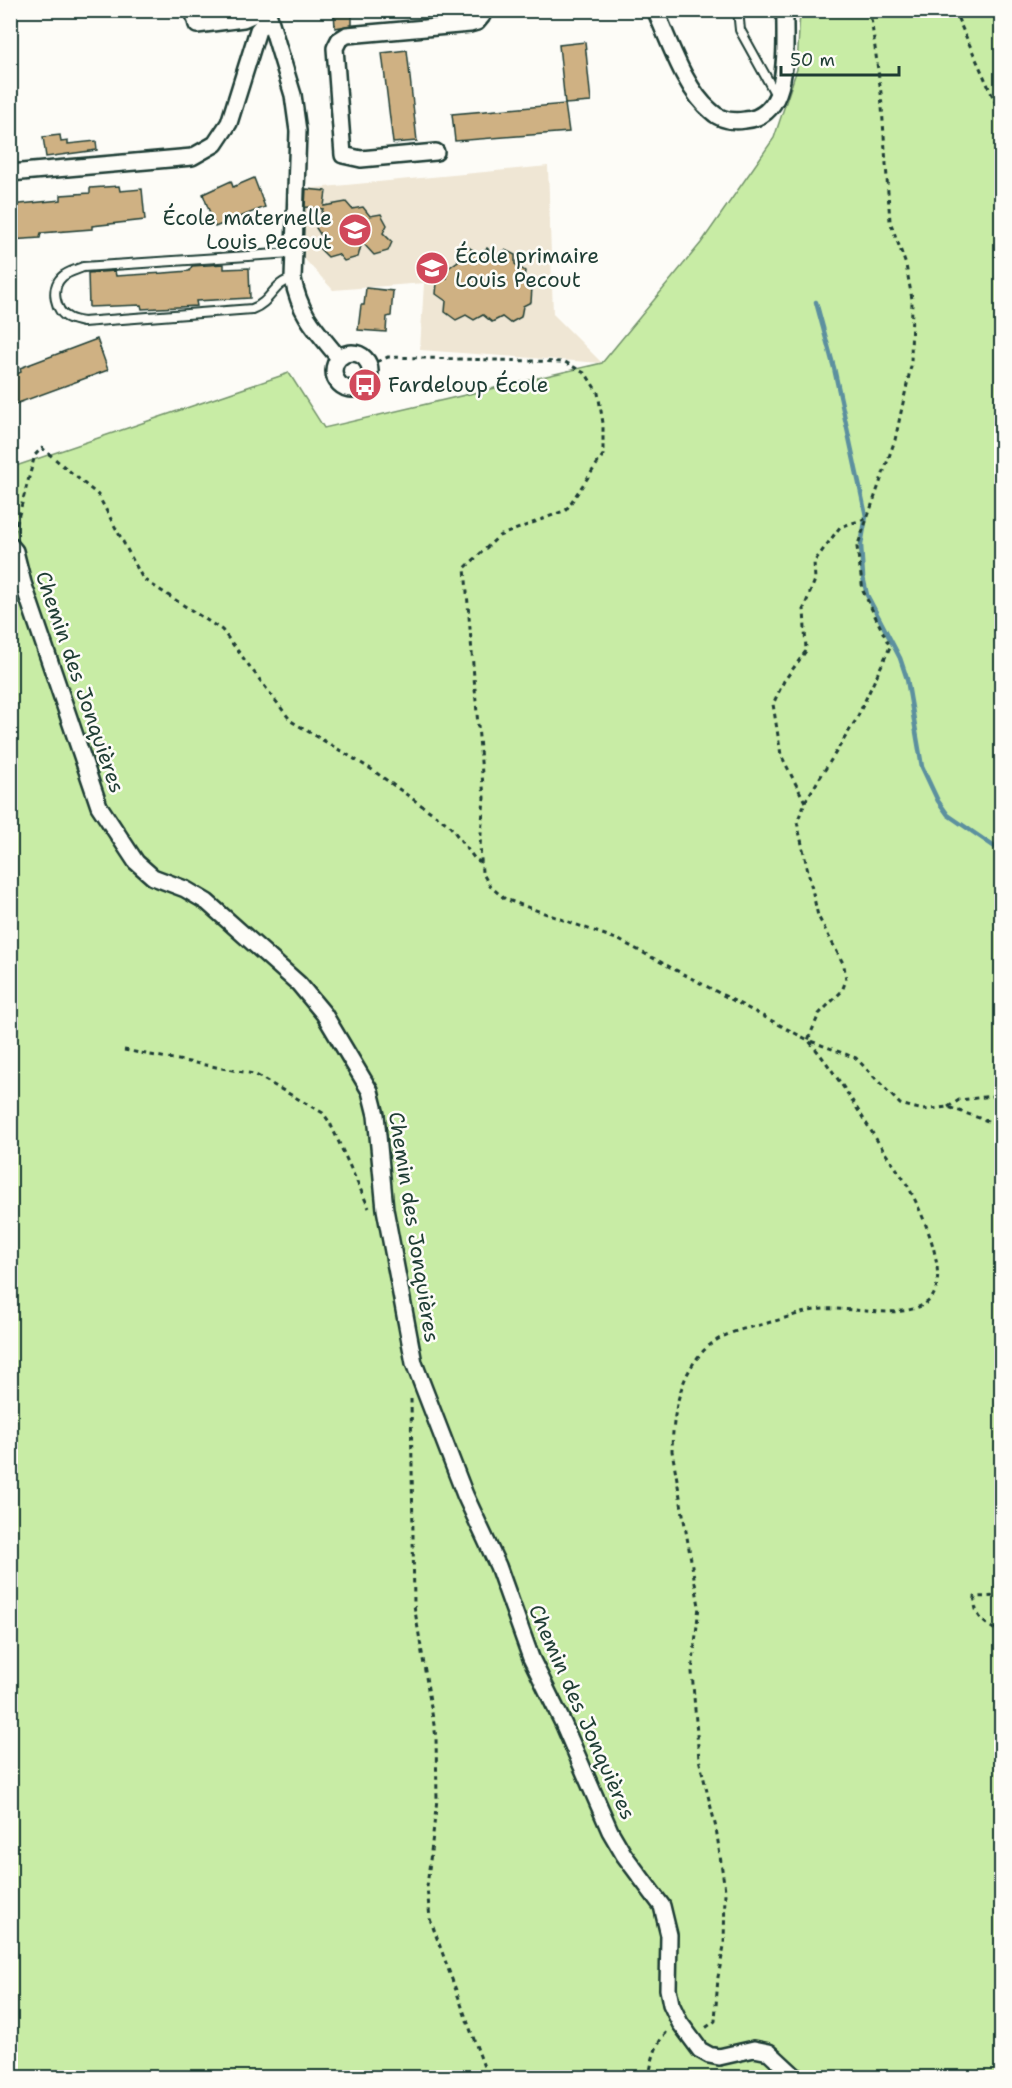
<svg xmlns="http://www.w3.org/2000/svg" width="1012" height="2088" font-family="'Shantell Sans',sans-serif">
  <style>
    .built { fill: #efe6d4 }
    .green { fill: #c8eca5; stroke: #74946c; stroke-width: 1.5 }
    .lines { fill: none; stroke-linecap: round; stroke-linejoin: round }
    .stream { stroke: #5c909f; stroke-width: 4.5 }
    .building { fill: #cfb183; stroke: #1f3d34; stroke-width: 1.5 }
    .lane-casing { stroke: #1f3d34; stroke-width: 12 }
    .street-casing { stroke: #1f3d34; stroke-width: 20 }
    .path { stroke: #1f3d34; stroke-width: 3; stroke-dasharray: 4.5 4.5; stroke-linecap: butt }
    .lane { stroke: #fdfcf7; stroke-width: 8 }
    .street { stroke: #fdfcf7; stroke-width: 15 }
    .labels { text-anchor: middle; stroke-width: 5; stroke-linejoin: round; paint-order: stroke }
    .poi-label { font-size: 21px; fill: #1f3d34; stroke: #fdfcf7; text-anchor: start }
    .street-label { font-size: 21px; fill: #1f3d34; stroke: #fdfcf7 }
  </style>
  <rect width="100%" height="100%" fill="#fdfcf7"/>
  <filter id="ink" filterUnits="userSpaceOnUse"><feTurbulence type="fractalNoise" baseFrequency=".0167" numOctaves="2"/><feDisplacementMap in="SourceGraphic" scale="12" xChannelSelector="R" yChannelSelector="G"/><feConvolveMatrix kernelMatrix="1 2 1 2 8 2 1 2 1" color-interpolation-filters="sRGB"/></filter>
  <g filter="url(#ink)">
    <polygon class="built" points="548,166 553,314 602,363 420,350 424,283 333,290 298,252 303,189"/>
    <polygon class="green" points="800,11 1001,11 1001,2077 11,2077 10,468 289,373 324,428 602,363 701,243 774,138 797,69"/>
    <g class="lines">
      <polyline class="stream" points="816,302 834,368 866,516 861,545 863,577 867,595 900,658 907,679 922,767 938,801 948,815 1002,852"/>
    </g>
    <g class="building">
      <polygon points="334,10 352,10 352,25 335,28"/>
      <polygon points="585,42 591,102 565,104 559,45"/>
      <polygon points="407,50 417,141 393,143 382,53"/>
      <polygon points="565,104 569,132 455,141 452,114"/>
      <polygon points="60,135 61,142 68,141 68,144 96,141 97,150 46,157 43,137"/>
      <polygon points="254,178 265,207 215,227 203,194 231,181 233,187"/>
      <polygon points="119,186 120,191 142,189 145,220 92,226 92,229 41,233 40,238 10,240 10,205 61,200 61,195 90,193 90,188"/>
      <polygon points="306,189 326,191 324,206 346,202 352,209 363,207 370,216 381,214 387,225 383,233 392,242 388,251 374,255 362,242 358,257 344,261 338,254 328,257 318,247 322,237 316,228 323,209 305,207"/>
      <polygon points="468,247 479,254 487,248 496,256 505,250 515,255 515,264 525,271 523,283 532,287 531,302 523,306 521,317 510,323 502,317 492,322 483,315 474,320 466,315 456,320 445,312 446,301 436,294 437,282 447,278 447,269 458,261 458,253"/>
      <polygon points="224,264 224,269 249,268 250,298 196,301 197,306 159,308 142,309 141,305 89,307 88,273 115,271 116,276 164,273 189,271 192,266"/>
      <polygon points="366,288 393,291 391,316 387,317 386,332 358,330 361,305 364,305"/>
      <polygon points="97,339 108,370 10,406 10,377 21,372 20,368"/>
    </g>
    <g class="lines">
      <g class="lane-casing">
        <g id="lane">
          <polyline points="738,10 740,30 776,95"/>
          <path d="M292 253 83 267C76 270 67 272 62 277 50 288 55 312 69 318 73 320 78 321 83 322L252 309C272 302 273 282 293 279"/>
        </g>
      </g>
      <g class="street-casing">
        <g id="street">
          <polyline points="193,10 197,25 243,19 264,10"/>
          <path d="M267 10 293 95 298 131 293 279C300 315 316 330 339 358"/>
          <path d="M655 10C669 40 685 90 711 111 720 120 733 122 745 120 793 116 784 45 785 10"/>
          <polyline points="436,152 361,159 343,155 335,48 339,40 347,35 470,24 477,22 482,16 482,10"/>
          <polyline points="10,173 192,157 215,144 229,123 258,30 268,19"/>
          <circle cx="352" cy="371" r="18"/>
          <polyline points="10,545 15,551 23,583 99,806 136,862 153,877 185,889 207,902 299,984 324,1014 370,1091 376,1115 385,1209 414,1363 465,1495 498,1566 531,1658 563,1723 610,1831 624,1855 662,1906 669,1935 668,1989 671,2004 680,2023 700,2050 709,2055 719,2057 754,2049 769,2052 797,2078"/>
        </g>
      </g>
      <g class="path">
        <polyline points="870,10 881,93 890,221 906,265 912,299 911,366 895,440 857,547 863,591 890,647 856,720 806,800 797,822 818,916 844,965 846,980 842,991 819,1014 808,1040 856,1058 900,1104 923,1110 948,1107 1002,1126"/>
        <polyline points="954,10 1002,117"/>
        <path d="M369 365 388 357 565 362 586 374 598 393 603 423V455L566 510 499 536 465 568 484 798 480 846 482 872 490 886 505 899 619 940 808 1040C836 1072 857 1109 880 1145 890 1161 904 1177 912 1194 924 1217 954 1285 926 1303 901 1320 853 1307 823 1309 806 1310 787 1318 771 1322 758 1326 744 1328 731 1333 683 1351 673 1406 672 1451L699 1606 692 1672 699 1759 716 1828 725 1890 724 1946 718 1977 715 2021 704 2029"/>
        <polyline points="14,533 35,455 42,448 98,495 143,579 222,630 291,721 371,769 449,825 475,859 482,863"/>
        <polyline points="805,802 781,755 773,704 784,681 806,651 804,608 815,580 814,562 840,527 868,518"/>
        <polyline points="124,1050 254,1074 323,1113 330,1123 369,1208"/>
        <polyline points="948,1107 959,1100 1002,1095"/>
        <polyline points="411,1399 414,1605 436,1737 437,1799 427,1887 430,1919 488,2078"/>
        <path d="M1002 1596 975 1597C973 1616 986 1626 1002 1633"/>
        <polyline points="10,2069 26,2078"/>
        <path d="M649 2078C651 2063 656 2039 669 2031"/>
      </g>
      <use href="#lane" class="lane"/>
      <use href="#street" class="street"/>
    </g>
  </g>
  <defs>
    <g id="school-disc" transform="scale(1.725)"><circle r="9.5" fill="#d1495b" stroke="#fdfcf7"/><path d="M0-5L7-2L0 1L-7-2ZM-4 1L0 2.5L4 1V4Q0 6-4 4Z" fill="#fff"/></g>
    <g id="bus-disc" transform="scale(1.725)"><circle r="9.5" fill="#d1495b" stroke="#fdfcf7"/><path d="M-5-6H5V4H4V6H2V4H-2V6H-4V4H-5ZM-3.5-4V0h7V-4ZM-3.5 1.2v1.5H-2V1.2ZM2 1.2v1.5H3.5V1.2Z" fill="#fff"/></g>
  </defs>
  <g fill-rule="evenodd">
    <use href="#school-disc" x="355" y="230"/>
    <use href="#school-disc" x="432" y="268"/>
    <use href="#bus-disc" x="365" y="385"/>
  </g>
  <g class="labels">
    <g class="poi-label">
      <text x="332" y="225" text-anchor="end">École maternelle<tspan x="332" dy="24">Louis Pecout</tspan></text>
      <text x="455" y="263">École primaire<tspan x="455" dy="24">Louis Pecout</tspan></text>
      <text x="388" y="392">Fardeloup École</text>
    </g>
    <g class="street-label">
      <text transform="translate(80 682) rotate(71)" y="7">Chemin des Jonquières</text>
      <text transform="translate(414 1227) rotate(81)" y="7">Chemin des Jonquières</text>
      <text transform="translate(582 1712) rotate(66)" y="7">Chemin des Jonquières</text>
    </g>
  </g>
  <rect width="1012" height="2088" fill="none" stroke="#fdfcf7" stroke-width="36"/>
  <rect x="18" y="18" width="976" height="2052" fill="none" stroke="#1f3d34" stroke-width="2" filter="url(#ink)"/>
  <path d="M781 66v9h118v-9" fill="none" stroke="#1f3d34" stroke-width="3"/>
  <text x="790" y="66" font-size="18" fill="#1f3d34" stroke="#fdfcf7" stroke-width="4.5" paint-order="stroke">50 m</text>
</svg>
